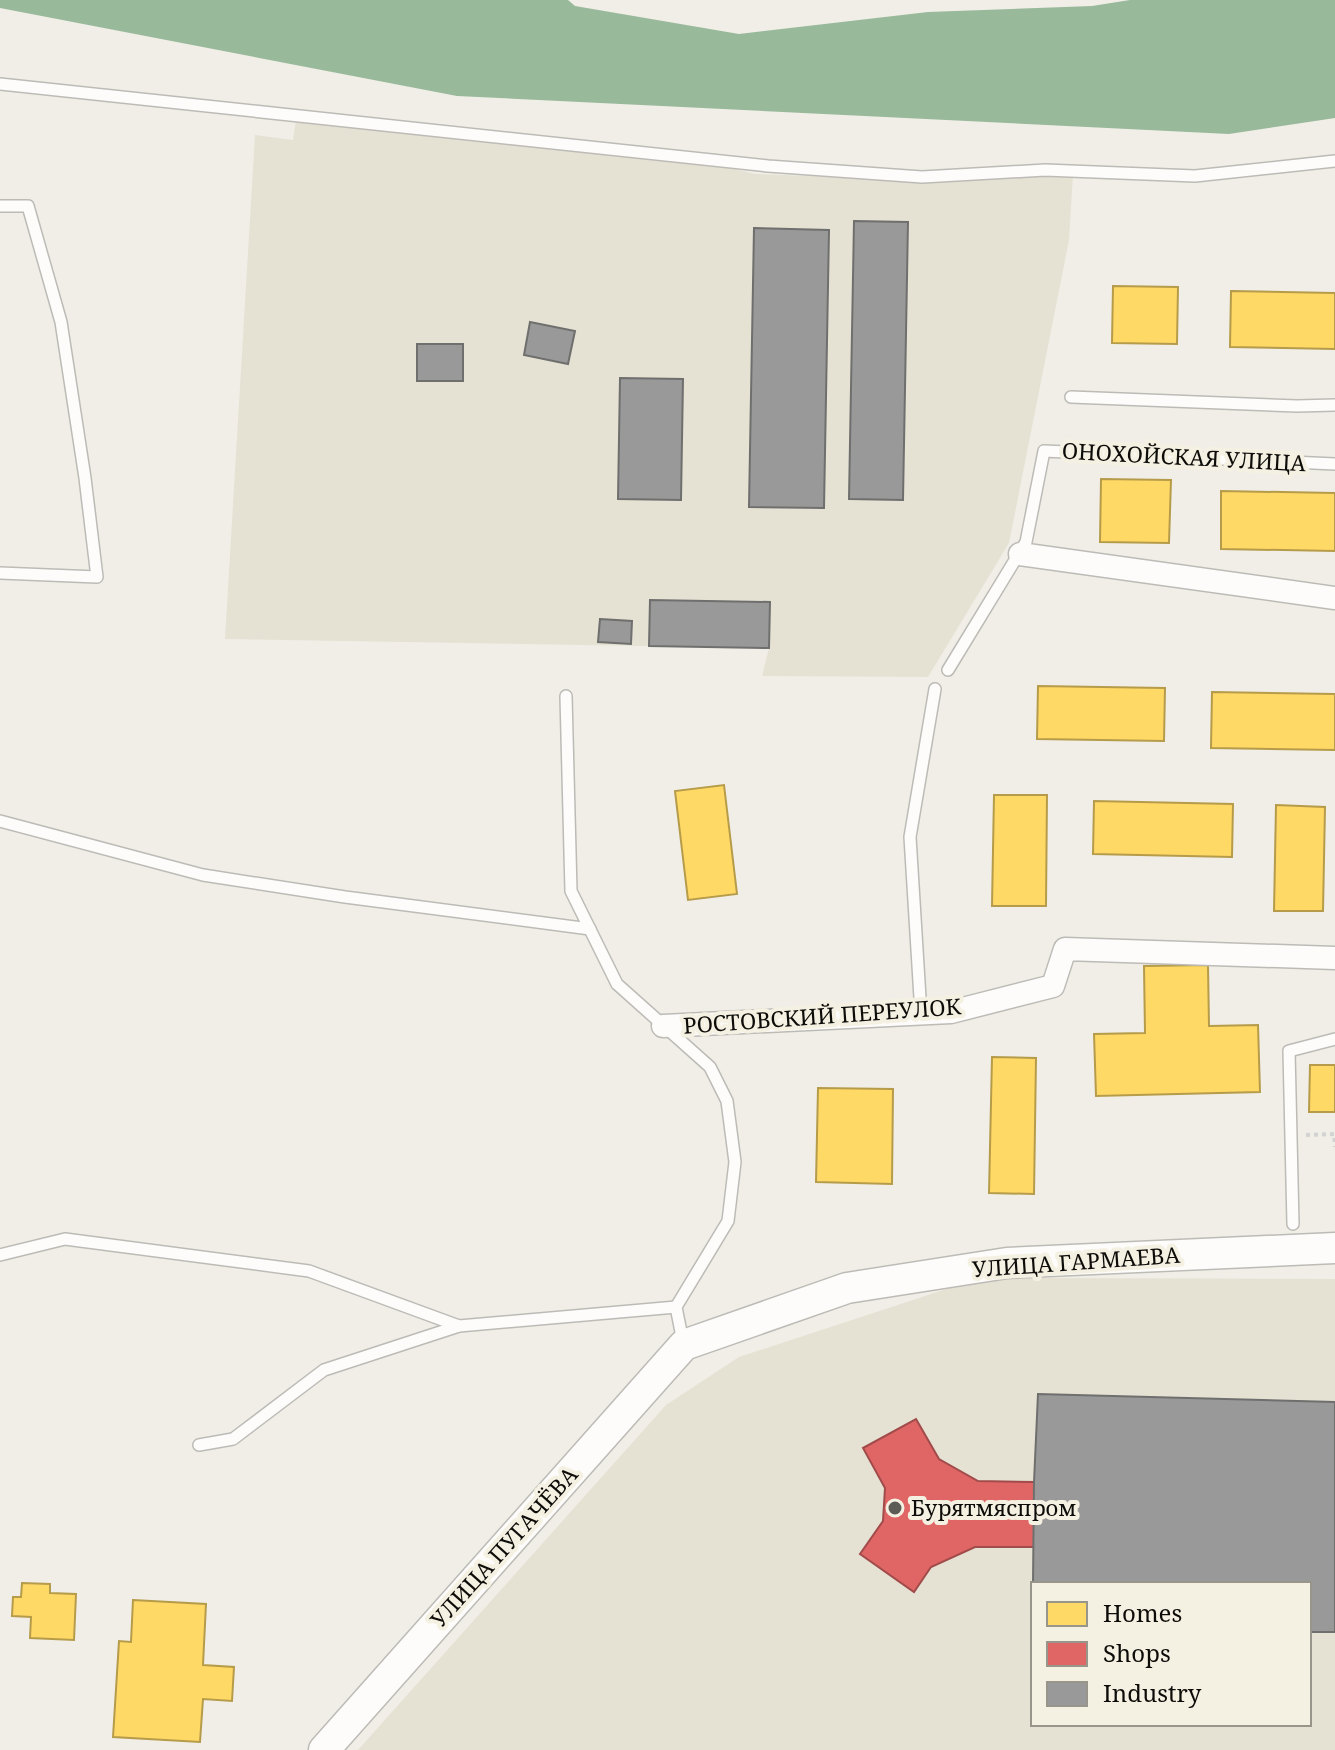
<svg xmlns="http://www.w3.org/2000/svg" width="1335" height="1750" font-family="'Noto Serif',serif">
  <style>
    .built { fill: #e5e2d4; fill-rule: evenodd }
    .water { fill: #99b99b }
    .homes { fill: #ffd966; stroke: #b69c4a; stroke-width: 2 }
    .shops { fill: #e06666; stroke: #a14b4a; stroke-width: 2 }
    .industry { fill: #999; stroke: #6f6f6e; stroke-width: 2 }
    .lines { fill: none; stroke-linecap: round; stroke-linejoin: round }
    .lane-casing { stroke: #bdbbb6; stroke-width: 14 }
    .street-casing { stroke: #bdbbb6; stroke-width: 25 }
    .secondary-casing { stroke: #bdbbb6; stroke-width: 33 }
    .path { stroke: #d3d3d1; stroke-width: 4; stroke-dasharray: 4 4; stroke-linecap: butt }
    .lane { stroke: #fdfcfb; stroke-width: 11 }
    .street { stroke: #fdfcfb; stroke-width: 22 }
    .secondary { stroke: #fdfcfb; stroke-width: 30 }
    .poi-dot { fill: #5c5b56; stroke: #f4f1e3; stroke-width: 3 }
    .labels { text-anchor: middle; stroke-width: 8; stroke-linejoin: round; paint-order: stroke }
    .street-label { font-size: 22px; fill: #0d0c08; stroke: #f4f1e3 }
    .poi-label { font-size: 22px; fill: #0d0c08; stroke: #f4f1e3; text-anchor: start }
  </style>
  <rect width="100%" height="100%" fill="#f0eee7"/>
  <g class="built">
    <polygon points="296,119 658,151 755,174 944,181 1073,175 1069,240 1009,543 928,677 762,676 769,648 225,639 255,135 293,140"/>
    <path d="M980 1278 1335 1279V1750H358L666 1405 739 1357ZM1033 1584H1309V1724H1033Z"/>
  </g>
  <polygon class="water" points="0,0 568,0 575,6 739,34 928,12 1092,6 1130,0 1335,0 1335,118 1229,134 457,96 0,8"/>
  <g class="homes">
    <polygon points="1113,286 1178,287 1177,344 1112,343"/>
    <polygon points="1231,291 1335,293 1335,349 1230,347"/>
    <polygon points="1101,479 1171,480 1169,543 1100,542"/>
    <polygon points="1221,491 1335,493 1335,551 1221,549"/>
    <polygon points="1038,686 1165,688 1164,741 1037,739"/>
    <polygon points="1212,692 1335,694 1335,750 1211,748"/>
    <polygon points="724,785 737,894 688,900 675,791"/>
    <polygon points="994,795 1047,795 1046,906 992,906"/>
    <polygon points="1094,801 1233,804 1232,857 1093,854"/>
    <polygon points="1276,805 1325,807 1323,911 1274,911"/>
    <polygon points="1208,965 1209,1026 1258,1025 1260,1092 1096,1096 1094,1034 1145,1033 1144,966"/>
    <polygon points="992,1057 1036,1058 1034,1194 989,1193"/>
    <polygon points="1310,1065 1335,1065 1335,1112 1309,1112"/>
    <polygon points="818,1088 893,1089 892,1184 816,1182"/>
    <polygon points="22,1583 50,1584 50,1593 76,1594 74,1640 30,1638 31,1617 12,1616 13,1597 21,1597"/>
    <polygon points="133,1600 206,1604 203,1665 234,1667 232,1701 203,1699 200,1742 113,1737 119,1641 131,1642"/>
  </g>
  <polygon class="shops" points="916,1419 939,1459 978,1481 1034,1482 1034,1547 975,1547 931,1567 914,1592 860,1554 883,1521 885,1488 863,1448"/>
  <g class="industry">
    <polygon points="854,221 908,222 903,500 849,499"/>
    <polygon points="754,228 829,230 824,508 749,507"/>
    <polygon points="530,322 575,331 568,364 524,355"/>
    <rect x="417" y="344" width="46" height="37"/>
    <polygon points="620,378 683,379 681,500 618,499"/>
    <polygon points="650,600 770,602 769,648 649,646"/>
    <polygon points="600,619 632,621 631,644 598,642"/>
    <polygon points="1038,1394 1335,1402 1335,1632 1309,1632 1309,1584 1033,1584 1034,1482"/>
  </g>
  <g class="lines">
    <g class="lane-casing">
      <g id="lane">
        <polyline points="0,84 768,166 922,177 1045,170 1195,176 1335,161"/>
        <polyline points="0,206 28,206 61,322 85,478 97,577 0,573"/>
        <polyline points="1071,397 1297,406 1335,405"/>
        <polyline points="948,670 1026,542 1044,451 1335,464"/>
        <polyline points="566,696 571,891 617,984 710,1067 727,1101 735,1162 728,1221 676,1307 683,1342"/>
        <polyline points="0,821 203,875 345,897 590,929"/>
        <polyline points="921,1014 910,837 935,689"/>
        <polyline points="1293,1224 1289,1051 1335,1039"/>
        <polyline points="0,1255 65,1239 309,1271 459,1326 676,1307"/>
        <polyline points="199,1445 233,1439 324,1370 459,1326"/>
      </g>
    </g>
    <g class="street-casing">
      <g id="street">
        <polyline points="1020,554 1335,598"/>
        <polyline points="663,1026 951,1012 1053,986 1065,949 1335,958"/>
      </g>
    </g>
    <g class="secondary-casing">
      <polyline id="secondary" points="324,1750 684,1345 847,1288 1007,1263 1335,1248"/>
    </g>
    <polyline class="path" points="1306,1135 1334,1134 1335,1147"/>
    <use href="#lane" class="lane"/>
    <use href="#street" class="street"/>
    <use href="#secondary" class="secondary"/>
  </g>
  <circle class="poi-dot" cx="895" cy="1508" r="8"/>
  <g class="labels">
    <g class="street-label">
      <text transform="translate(1184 457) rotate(3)" y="8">ОНОХОЙСКАЯ УЛИЦА</text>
      <text transform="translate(822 1016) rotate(-4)" y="8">РОСТОВСКИЙ ПЕРЕУЛОК</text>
      <text transform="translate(1076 1262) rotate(-4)" y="8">УЛИЦА ГАРМАЕВА</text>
      <text transform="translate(504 1547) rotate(-48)" y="8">УЛИЦА ПУГАЧЁВА</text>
    </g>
    <g class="poi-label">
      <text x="911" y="1516">Бурятмяспром</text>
    </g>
  </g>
  <rect x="1031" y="1582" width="280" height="144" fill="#f4f1e3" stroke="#98958b" stroke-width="2"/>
  <rect x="1047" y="1602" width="40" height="24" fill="#ffd966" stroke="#98958b" stroke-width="2"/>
  <text x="1103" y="1622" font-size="24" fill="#0d0c08">Homes</text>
  <rect x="1047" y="1642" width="40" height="24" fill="#e06666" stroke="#98958b" stroke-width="2"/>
  <text x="1103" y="1662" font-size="24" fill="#0d0c08">Shops</text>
  <rect x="1047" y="1682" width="40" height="24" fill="#999999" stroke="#98958b" stroke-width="2"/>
  <text x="1103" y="1702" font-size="24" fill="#0d0c08">Industry</text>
</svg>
